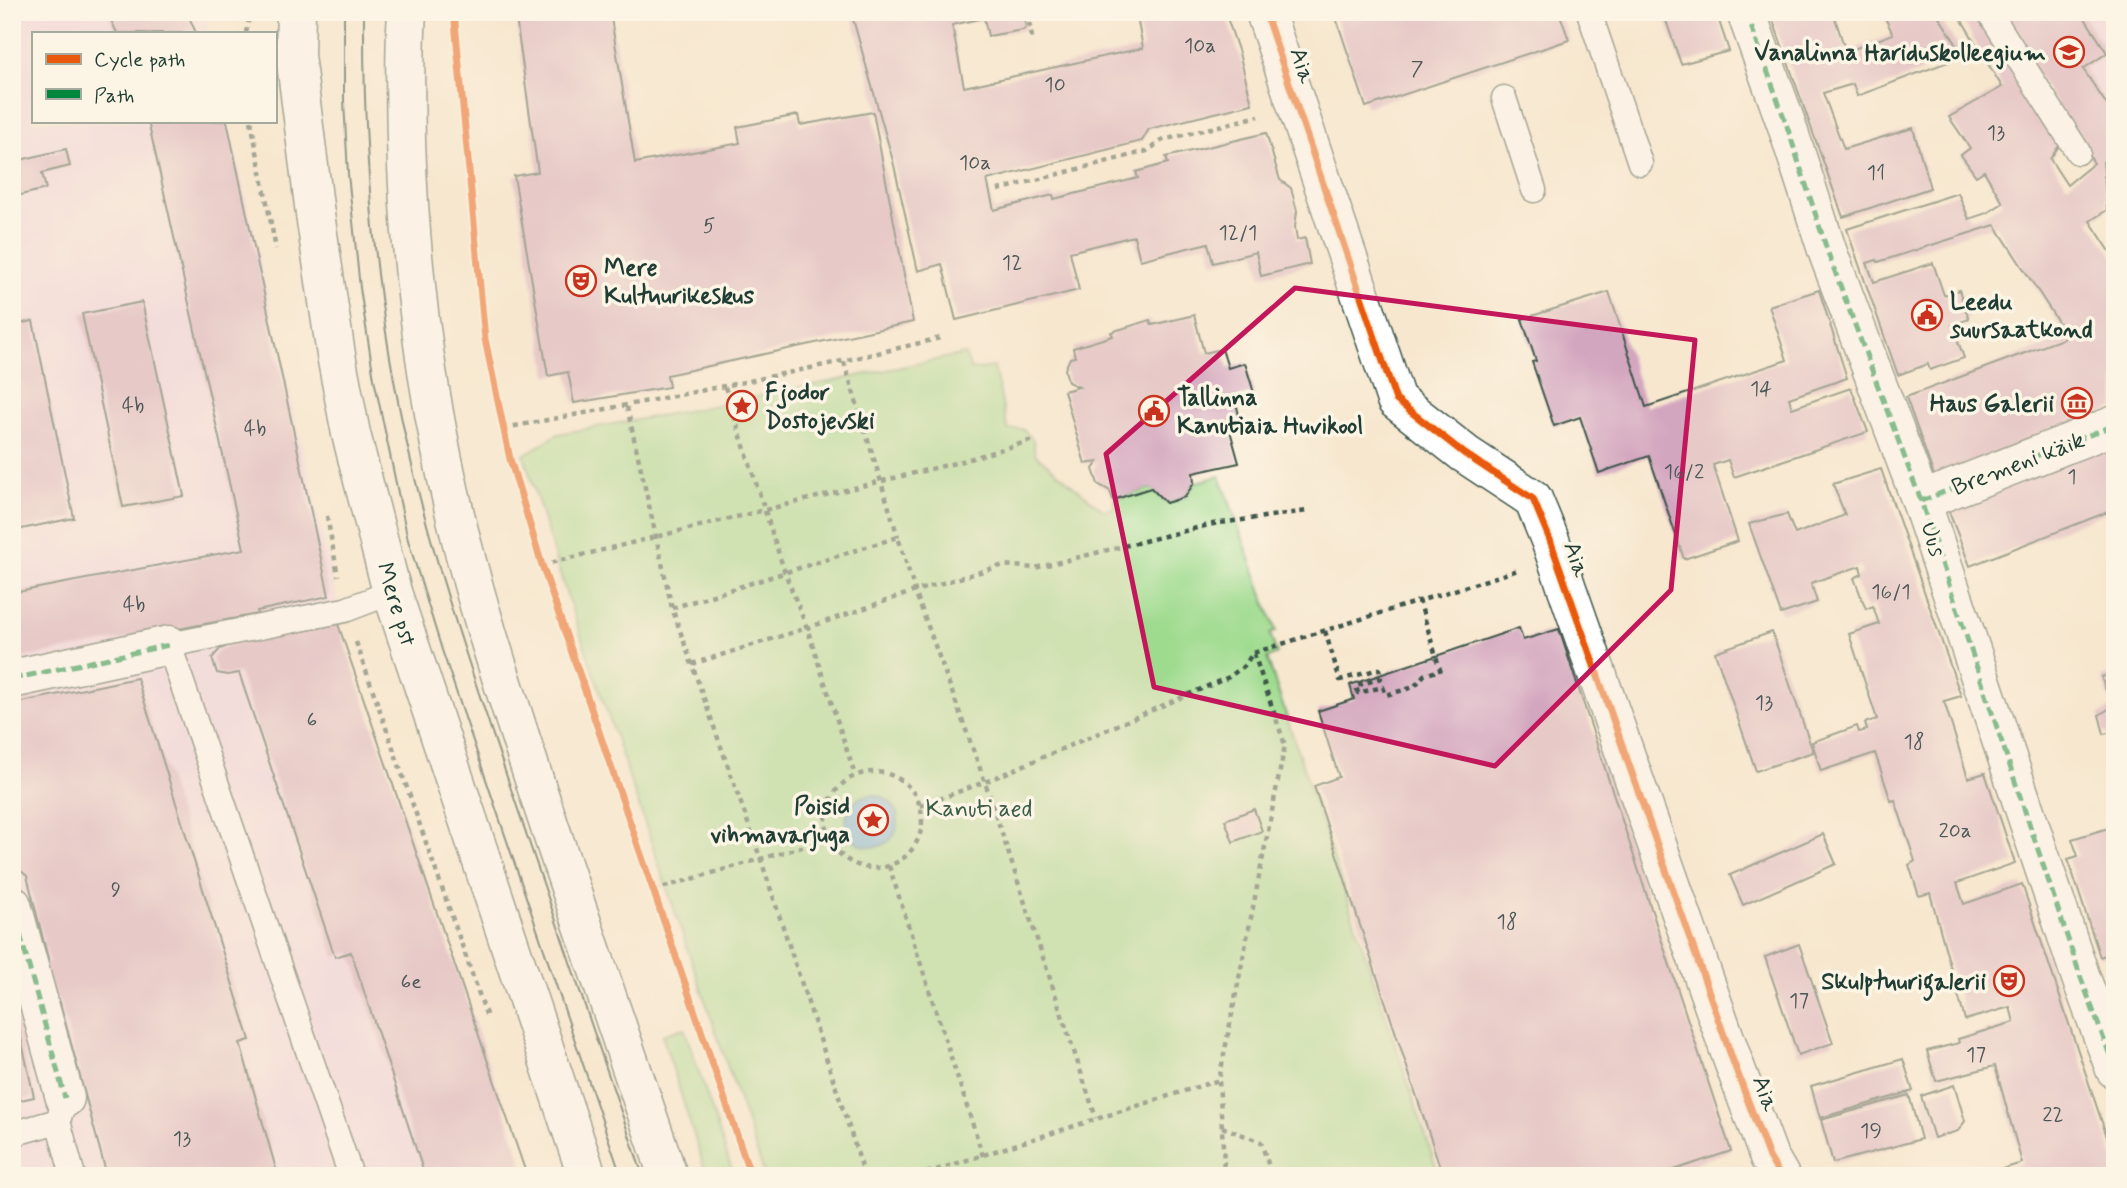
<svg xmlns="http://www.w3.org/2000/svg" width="2127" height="1188" font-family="Mynerve,sans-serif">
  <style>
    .built { fill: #eed0e8 }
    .green { fill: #9fdb8f; stroke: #5f8c62; stroke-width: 2 }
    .water { fill: #5fa9d7; stroke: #3f7386; stroke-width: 2 }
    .building { fill: #d3a6bf }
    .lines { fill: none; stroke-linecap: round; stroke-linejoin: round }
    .lane-casing { stroke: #3f564b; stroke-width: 27 }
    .street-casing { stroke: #3f564b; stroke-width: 41 }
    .secondary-casing { stroke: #3f564b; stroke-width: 41 }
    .path { stroke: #3f564b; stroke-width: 4.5; stroke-dasharray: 5 5; stroke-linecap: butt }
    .lane { stroke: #fff; stroke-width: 24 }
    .street { stroke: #fff; stroke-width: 38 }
    .secondary { stroke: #fff; stroke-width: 38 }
    .tram { stroke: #1f3d34; stroke-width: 2 }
    .quiet { stroke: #00873e; stroke-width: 5; stroke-dasharray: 10 5; stroke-linecap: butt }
    .cycleway-casing { stroke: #fcf5e5; stroke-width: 11 }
    .cycleway { stroke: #e8590c; stroke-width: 7 }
    .marked { fill: none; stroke: #c2185b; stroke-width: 5; stroke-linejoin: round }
    .labels { text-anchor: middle; stroke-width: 7; stroke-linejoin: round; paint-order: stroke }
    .number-label { font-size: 21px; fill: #4c5757 }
    .poi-label { font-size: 24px; font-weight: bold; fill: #1f3d34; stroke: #fcf5e5; text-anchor: end }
    .street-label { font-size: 24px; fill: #1f3d34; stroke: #fcf5e5 }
    .park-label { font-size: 24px; fill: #395d46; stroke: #fcf5e5 }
  </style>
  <rect width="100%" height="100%" fill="#fcf5e5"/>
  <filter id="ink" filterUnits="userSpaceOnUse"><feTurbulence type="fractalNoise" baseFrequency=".0143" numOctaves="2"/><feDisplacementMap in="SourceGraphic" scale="14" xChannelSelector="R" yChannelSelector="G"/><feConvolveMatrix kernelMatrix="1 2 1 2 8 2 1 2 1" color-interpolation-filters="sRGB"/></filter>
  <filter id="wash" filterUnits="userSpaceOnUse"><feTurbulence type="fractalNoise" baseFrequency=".00686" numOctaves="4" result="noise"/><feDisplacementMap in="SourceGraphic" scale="28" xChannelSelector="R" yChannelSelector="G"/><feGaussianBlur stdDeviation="1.57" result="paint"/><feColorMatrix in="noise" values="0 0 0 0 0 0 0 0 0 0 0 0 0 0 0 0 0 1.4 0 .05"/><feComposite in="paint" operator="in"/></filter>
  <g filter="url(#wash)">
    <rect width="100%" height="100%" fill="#f7e7cf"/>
    <g class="built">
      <polygon points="12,12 202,12 205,16 208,33 33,33 33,121 228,121 336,595 338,624 527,1176 12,1176"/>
      <polygon points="1997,12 2115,12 2115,157 2103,162 2094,163"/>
    </g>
    <g class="green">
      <polygon points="965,354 971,370 994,367 1008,430 1023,429 1033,440 1035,454 1103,510 1114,508 1113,500 1151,488 1167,503 1185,497 1194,483 1220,476 1276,631 1270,634 1277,654 1267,658 1439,1176 765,1176 560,574 524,455 558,434 697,409"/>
      <polygon points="684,1028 734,1176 707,1176 662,1035"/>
    </g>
    <circle class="water" cx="872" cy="821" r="26"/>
    <g id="blocks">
      <g class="building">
        <polygon points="107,12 187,12 196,33 117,33"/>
        <polygon points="515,12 610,12 635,163 740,143 737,127 798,115 800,125 873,112 913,322 667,375 669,387 574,403 568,372 548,376 514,176 538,172"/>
        <polygon points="851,12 1023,12 1026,27 1023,30 988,36 984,18 952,25 964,87 1143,48 1136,12 1225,12 1239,53 1252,104 1149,129 1142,141 987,180 994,210 1053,195 1054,199 1138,178 1136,172 1168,163 1166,157 1266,133 1280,180 1291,188 1297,211 1295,227 1297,240 1305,238 1310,264 1261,276 1256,252 1213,263 1208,243 1140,260 1134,236 1070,252 1079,290 956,320 942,264 918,271 893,161"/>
        <polygon points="1334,12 1559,12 1569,40 1366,107"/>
        <polygon points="1663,12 1716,12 1729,51 1681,64"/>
        <polygon points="1770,12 1833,12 1846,52 1893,34 1882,12 1936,12 1964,56 1857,96 1853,84 1823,93 1844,149 1913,128 1930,188 1843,217"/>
        <polygon points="1957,12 1981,12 2063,140 2050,159 2067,185 2094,163 1997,12 2081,12 2107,53 2083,69 2115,117 2115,157 2103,162 2107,210 2090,221 2115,259 2115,408 1936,481 1906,397 2068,337 1995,225 1878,262 1877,260 1867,263 1874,282 1933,263 1944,295 1959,290 1969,319 1952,325 1964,358 1930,370 1928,364 1898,375 1855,253 1847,229 1958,193 1969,219 1987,213 2003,203 1984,171 1976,176 1961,155 1970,148 1949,117 2002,87"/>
        <polygon points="148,121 227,121 329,596 257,611 258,614 12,660 12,593 244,549"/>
        <polygon points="66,149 70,166 42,173 46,189 12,197 12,162"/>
        <polygon points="1819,290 1847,378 1789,398 1792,408 1851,388 1868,432 1734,477 1728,460 1713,465 1738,541 1684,559 1649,456 1599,473 1580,417 1554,426 1532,362 1536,361 1522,319 1609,292 1646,407 1787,360 1769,306"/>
        <polygon points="142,302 184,496 123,507 82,314"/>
        <polygon points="1194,315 1204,353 1222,349 1228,368 1245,363 1254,393 1235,398 1241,424 1229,427 1239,463 1193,473 1194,483 1185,497 1166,503 1151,488 1113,500 1110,491 1098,484 1093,469 1098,462 1085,464 1064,391 1079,387 1068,382 1065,369 1070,358 1075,357 1073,348 1113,336 1111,332 1150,320 1152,325"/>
        <polygon points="33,321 74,518 12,531 12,325"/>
        <polygon points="2115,441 2115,509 1970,566 1948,509"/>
        <polygon points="1881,469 1961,696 1944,701 1968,778 1985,773 2015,863 1957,883 1964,904 2022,884 2115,1161 2115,1176 1979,1176 2022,1163 1995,1066 1936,1081 1927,1051 1959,1043 1958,1039 2014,1022 2010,1007 1965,1020 1930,893 1919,896 1909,865 1915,861 1895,800 1891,801 1875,753 1821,771 1812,742 1857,726 1859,732 1867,730 1865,723 1877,719 1849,634 1879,624 1873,606 1866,609 1854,578 1862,574 1860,566 1811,583 1817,602 1781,614 1749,524 1787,514 1795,534 1845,515 1833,484"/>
        <polygon points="338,624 527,1176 425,1176 351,952 335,957 239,673 228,675 217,673 212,658 220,649 230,645"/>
        <polygon points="1519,628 1523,640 1559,629 1731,1151 1656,1176 1443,1176 1314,786 1339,777 1318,711 1354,699 1350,685"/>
        <polygon points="1772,632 1813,752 1756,771 1715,652"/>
        <polygon points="2115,673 2115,704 2109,698 2101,677"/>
        <polygon points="137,678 250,1040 240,1043 278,1176 107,1176 59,999 15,1011 34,1097 12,1102 12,972 49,962 27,876 12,863 12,704"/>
        <polygon points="2115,705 2115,731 2104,734 2099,715"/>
        <polygon points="1254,809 1262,831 1233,842 1225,820"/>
        <polygon points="2115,826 2115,952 2100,957 2068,859 2078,856 2072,839"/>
        <polygon points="1823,834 1836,864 1743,905 1730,875"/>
        <polygon points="1799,944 1833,1043 1798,1055 1765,957"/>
        <polygon points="1903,1059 1913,1091 1820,1118 1811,1086"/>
        <polygon points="1954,1085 1965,1121 1958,1131 1934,1138 1921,1096"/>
        <polygon points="1909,1095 1921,1139 1833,1163 1821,1120"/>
      </g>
    </g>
  </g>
  <g filter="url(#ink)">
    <use href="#blocks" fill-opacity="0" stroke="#3f564b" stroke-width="2"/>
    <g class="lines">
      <g class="lane-casing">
        <g id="lane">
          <polyline points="1589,12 1640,163"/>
          <polyline points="1989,12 2078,152"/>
          <polyline points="1504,98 1534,190"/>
          <polyline points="65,1098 58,1121 73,1176"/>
          <polyline points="12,1134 58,1121"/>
          <polyline points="351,1176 169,645 345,610 392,592"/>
        </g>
      </g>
      <g class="street-casing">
        <g id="street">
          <polyline points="1265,12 1396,400 1465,454 1533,499 1550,540 1733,1061 1769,1157 1780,1176"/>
          <polyline points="1746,12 1786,123 1828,253 1921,501 2081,978 2115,1069"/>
          <polyline points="1921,501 2115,425"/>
          <polyline points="12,679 169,645"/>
          <polyline points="12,905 65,1098"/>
        </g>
      </g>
      <g class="secondary-casing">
        <g id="secondary">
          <polyline points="296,12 295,55 315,214 336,355 351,434 392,592 587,1176"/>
          <path d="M407 12C404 55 405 96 406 139 410 273 428 408 461 539 480 615 505 689 529 764 574 902 622 1039 668 1176"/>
        </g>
      </g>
      <g class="path">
        <polyline points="454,14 464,12"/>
        <polyline points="1024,17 1028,17 1033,42"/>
        <polyline points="246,33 250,12"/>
        <polyline points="251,121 276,249"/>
        <polyline points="998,190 1147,151 1163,140 1259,116"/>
        <polyline points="844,362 898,537"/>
        <polyline points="725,387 785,573 807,628 855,775"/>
        <polyline points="627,407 672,608"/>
        <path d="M504 428C650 401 795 374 940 338"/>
        <polyline points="327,516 338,576"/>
        <polyline points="542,565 959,462 1033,440"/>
        <polyline points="1419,600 1442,676"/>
        <polyline points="1325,631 1340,680 1379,669 1381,678 1356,686 1358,693 1383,687 1386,695 1414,687 1424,675 1440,670"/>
        <polyline points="356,642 487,1017"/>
        <polyline points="692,664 807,628 915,591 1004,565 1035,568 1213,524 1307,511"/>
        <circle cx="874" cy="820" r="48"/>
        <polyline points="920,806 985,782 1229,677 1244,666 1253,653 1518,570"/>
        <polyline points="889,866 983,1156"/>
        <polyline points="654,890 829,839"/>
        <polyline points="1222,1127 1261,1142 1272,1176"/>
        <polyline points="865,1176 761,860 672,608 898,537 915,591 985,782 1096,1118"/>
        <polyline points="917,1176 1219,1080"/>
        <polyline points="1221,1176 1224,1162 1219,1080 1285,745 1254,654"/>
      </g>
      <use href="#lane" class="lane"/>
      <use href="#street" class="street"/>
      <use href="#secondary" class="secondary"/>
      <g class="tram">
        <polyline points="344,12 344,101 348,174 360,288 374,379 408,540 442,650 621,1176"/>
        <path d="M364 12C363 161 376 312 410 457 436 571 475 681 512 792 556 920 599 1048 643 1176"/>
      </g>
      <g class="quiet">
        <polyline points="1746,12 1786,123 1828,253 1921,501 2081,978 2115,1069"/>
        <polyline points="1921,501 2115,425"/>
        <polyline points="12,679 169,645"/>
        <polyline points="12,905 65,1098"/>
      </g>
      <g class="cycleway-casing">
        <g id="cycleway">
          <polyline points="454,12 485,339 510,459 542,565 751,1176"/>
          <polyline points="1265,12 1396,400 1465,454 1533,499 1550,540 1733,1061 1769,1157 1780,1176"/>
        </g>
      </g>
      <use href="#cycleway" class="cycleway"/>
    </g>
  </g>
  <path d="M0 0H2127V1188H0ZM1295 288 1695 340 1671 590 1495 766 1154 687 1106 454Z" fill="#f7e7cf" fill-opacity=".55" fill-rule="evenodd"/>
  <path class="marked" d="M1295 288 1695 340 1671 590 1495 766 1154 687 1106 454Z"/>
  <defs>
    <g id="school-ring" transform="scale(1.575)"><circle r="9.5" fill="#fcf5e5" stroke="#c8321e" stroke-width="1.5"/><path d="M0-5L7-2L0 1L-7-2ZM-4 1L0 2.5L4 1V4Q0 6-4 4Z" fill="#c8321e"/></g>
    <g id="theatre-ring" transform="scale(1.575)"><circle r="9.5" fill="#fcf5e5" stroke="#c8321e" stroke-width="1.5"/><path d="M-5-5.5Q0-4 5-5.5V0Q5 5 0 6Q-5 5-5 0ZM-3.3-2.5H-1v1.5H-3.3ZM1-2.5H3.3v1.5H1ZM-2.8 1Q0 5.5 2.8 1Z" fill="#c8321e"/></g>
    <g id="civic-ring" transform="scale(1.575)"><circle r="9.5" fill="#fcf5e5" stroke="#c8321e" stroke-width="1.5"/><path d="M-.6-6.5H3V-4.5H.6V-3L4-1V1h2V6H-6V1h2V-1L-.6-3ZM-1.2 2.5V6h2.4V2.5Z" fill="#c8321e"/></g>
    <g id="museum-ring" transform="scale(1.575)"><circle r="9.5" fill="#fcf5e5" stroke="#c8321e" stroke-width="1.5"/><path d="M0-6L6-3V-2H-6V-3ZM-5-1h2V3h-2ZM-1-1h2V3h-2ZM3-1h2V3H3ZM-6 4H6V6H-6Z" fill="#c8321e"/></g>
    <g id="sight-ring" transform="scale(1.575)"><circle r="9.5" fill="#fcf5e5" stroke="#c8321e" stroke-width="1.5"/><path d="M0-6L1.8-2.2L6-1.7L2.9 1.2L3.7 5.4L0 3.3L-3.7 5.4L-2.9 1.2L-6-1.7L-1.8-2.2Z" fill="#c8321e"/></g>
  </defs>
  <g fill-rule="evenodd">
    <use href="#school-ring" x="2069" y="52"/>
    <use href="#theatre-ring" x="581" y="281"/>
    <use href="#civic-ring" x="1927" y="315"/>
    <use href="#museum-ring" x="2077" y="403"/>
    <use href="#sight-ring" x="742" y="406"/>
    <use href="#civic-ring" x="1154" y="411"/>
    <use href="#sight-ring" x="873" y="820"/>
    <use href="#theatre-ring" x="2009" y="981"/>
  </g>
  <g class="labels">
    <g class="number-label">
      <text x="1200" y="52">10a</text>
      <text x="1417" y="75">7</text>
      <text x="1055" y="91">10</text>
      <text x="1996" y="139">13</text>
      <text x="975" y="169">10a</text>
      <text x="1876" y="179">11</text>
      <text x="709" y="232">5</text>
      <text x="1238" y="239">12/1</text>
      <text x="1012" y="269">12</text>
      <text x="1761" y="395">14</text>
      <text x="133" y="412">4b</text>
      <text x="255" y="435">4b</text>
      <text x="1684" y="478">16/2</text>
      <text x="2072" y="483">1</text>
      <text x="1891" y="598">16/1</text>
      <text x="134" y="611">4b</text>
      <text x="1764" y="709">13</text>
      <text x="312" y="726">6</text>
      <text x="1914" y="748">18</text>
      <text x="1955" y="837">20a</text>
      <text x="116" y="896">9</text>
      <text x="1507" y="928">18</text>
      <text x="411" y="988">6e</text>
      <text x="1799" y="1007">17</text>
      <text x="1976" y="1061">17</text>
      <text x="2053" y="1121">22</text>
      <text x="1871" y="1137">19</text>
      <text x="182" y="1145">13</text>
    </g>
    <g class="poi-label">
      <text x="2046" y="60">Vanalinna Hariduskolleegium</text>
      <text x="604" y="275" text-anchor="start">Mere<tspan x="604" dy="28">Kultuurikeskus</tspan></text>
      <text x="1950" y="309" text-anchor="start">Leedu<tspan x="1950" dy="28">suursaatkond</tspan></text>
      <text x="765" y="400" text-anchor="start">Fjodor<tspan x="765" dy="28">Dostojevski</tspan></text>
      <text x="1177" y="405" text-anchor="start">Tallinna<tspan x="1177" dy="28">Kanutiaia Huvikool</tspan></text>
      <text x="2054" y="411">Haus Galerii</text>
      <text x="850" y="814">Poisid<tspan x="850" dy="28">vihmavarjuga</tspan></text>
      <text x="1986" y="989">Skulptuurigalerii</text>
    </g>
    <g class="street-label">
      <text transform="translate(1303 65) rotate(72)" y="8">Aia</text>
      <text transform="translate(2018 463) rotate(-21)" y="8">Bremeni käik</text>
      <text transform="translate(1934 539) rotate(72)" y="8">Uus</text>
      <text transform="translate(1577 559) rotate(71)" y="8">Aia</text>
      <text transform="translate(397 604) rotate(73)" y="8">Mere pst</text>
      <text transform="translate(1766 1093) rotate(70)" y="8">Aia</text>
    </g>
    <g class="park-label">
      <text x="979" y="816">Kanuti aed</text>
    </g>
  </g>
  <rect width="2127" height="1188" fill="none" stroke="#fcf5e5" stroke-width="42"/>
  <rect x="32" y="32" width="245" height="91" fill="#fcf5e5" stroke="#a4ab9e" stroke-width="2"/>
  <rect x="46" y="54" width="35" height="10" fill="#e8590c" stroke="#a4ab9e" stroke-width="2"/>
  <text x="94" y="66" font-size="21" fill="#1f3d34">Cycle path</text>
  <rect x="46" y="89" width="35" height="10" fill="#00873e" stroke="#a4ab9e" stroke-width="2"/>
  <text x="94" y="102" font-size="21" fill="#1f3d34">Path</text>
</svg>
